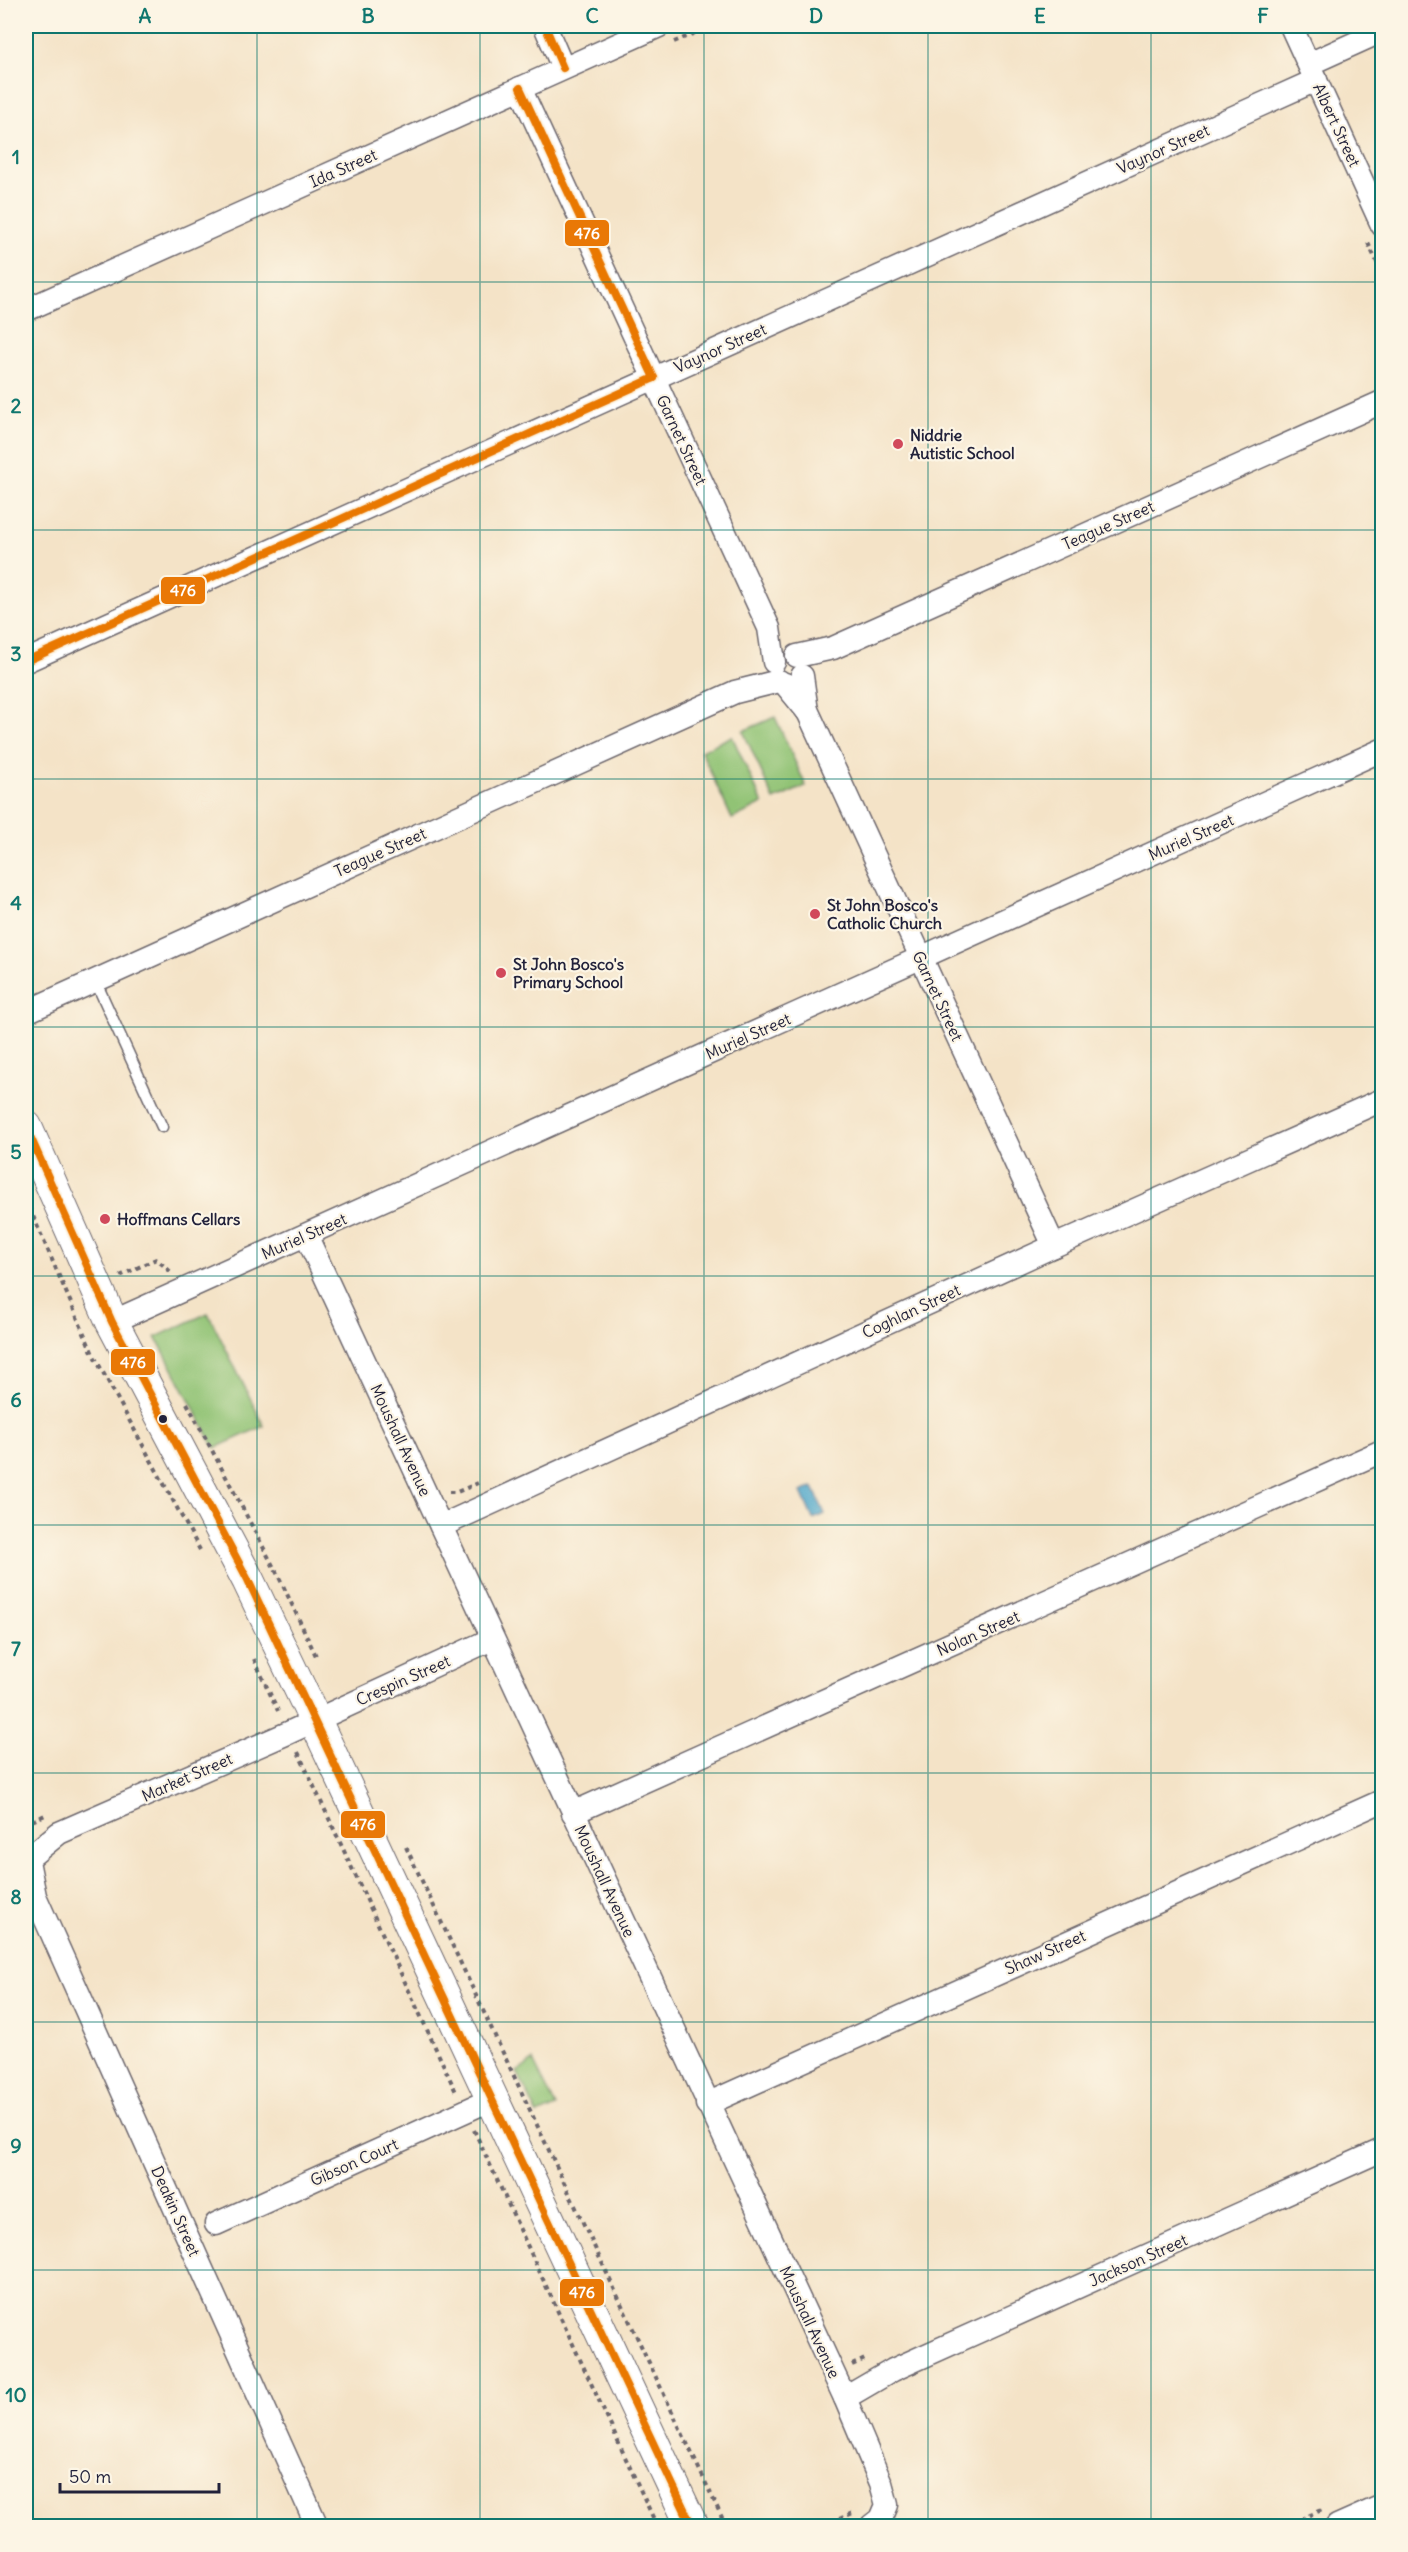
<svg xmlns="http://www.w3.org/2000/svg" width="1408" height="2552" font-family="Delius,sans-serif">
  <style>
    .green { fill: #91c374; stroke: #5a7258; stroke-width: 1.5 }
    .water { fill: #4ca5c9; stroke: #376482; stroke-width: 1.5 }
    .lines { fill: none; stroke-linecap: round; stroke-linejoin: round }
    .lane-casing { stroke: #6c666c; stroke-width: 13 }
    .street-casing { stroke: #6c666c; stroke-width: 25 }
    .secondary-casing { stroke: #6c666c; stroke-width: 34 }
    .path { stroke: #6c666c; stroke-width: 4; stroke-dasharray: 4.5 4.5; stroke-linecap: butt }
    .lane { stroke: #fff; stroke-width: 10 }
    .street { stroke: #fff; stroke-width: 22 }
    .secondary { stroke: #fff; stroke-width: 32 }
    .bus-1-casing { stroke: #fcf5e5; stroke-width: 12 }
    .bus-1 { stroke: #e97806; stroke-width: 8 }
    .grid { fill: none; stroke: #0f766e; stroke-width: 1.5; stroke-opacity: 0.55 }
    .poi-dot { fill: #d1495b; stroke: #fcf5e5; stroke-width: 2 }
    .bus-dot { fill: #22223b; stroke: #fcf5e5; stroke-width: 2 }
    .labels { text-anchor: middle; stroke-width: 4.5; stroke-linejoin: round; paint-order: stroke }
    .street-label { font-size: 16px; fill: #22223b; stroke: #fcf5e5 }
    .poi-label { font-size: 16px; font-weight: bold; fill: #22223b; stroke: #fcf5e5; text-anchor: start }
    .line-badge { stroke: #fcf5e5; stroke-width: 2 }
    .badge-label { font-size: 16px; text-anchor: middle; font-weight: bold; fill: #fff }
    .neatline { fill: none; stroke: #0f766e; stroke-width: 2 }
    .grid-label { font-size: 20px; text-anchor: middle; font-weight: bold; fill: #0f766e }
  </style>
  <rect width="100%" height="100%" fill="#fcf5e5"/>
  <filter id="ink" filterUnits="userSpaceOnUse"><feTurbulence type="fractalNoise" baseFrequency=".0167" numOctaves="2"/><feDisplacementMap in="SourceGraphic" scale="12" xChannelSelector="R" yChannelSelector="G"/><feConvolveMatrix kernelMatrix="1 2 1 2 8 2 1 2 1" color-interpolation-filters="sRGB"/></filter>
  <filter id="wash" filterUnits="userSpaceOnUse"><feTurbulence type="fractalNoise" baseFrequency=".008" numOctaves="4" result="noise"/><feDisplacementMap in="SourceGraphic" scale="24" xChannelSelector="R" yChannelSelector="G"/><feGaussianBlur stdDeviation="1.35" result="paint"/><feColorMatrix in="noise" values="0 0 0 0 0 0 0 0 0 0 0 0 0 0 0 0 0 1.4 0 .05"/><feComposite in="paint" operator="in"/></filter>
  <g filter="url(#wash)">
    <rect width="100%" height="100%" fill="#f4e3c7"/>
    <g class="green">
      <polygon points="775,717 806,786 774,800 743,731"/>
      <polygon points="732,736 763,804 732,819 701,751"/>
      <polygon points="208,1313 264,1426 215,1448 156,1337"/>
      <polygon points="533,2061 556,2107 538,2115 517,2072"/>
    </g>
    <polygon class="water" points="813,1487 825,1514 813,1519 801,1492"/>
  </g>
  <g filter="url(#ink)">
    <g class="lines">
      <g class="lane-casing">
        <polyline id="lane" points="95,980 162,1127"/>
      </g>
      <g class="street-casing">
        <g id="street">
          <polyline points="545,26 563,68"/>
          <polyline points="1291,26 1382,225"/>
          <polyline points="1309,64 1382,31"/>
          <polyline points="520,88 769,628 774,662"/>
          <polyline points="26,310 659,26"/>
          <polyline points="797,656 833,648 1382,402"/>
          <polyline points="26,661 1316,80"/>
          <polyline points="802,676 807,711"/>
          <polyline points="785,684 808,712 1054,1246"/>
          <polyline points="26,1012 735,692 779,681"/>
          <polyline points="306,1235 845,2398 881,2483 887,2505 881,2519 872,2526"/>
          <polyline points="112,1322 1382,750"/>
          <polyline points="441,1526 1054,1246 1382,1100"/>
          <polyline points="573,1813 1382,1451"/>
          <polyline points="31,1856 59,1833 288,1733 492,1639"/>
          <polyline points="28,1861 35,1896 317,2526"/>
          <polyline points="707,2104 1382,1801"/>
          <polyline points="216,2224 492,2099"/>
          <polyline points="845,2398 893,2370 1382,2150"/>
          <polyline points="1337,2526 1382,2506"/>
        </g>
      </g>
      <g class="secondary-casing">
        <polyline id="secondary" points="26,1127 112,1322 248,1580 315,1720 692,2526"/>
      </g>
      <g class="path">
        <polyline points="674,42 712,26"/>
        <polyline points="1368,243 1382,273"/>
        <polyline points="26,1200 93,1354 200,1550"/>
        <polyline points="120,1276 156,1259 171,1272"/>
        <polyline points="187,1403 279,1577 317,1658"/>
        <polyline points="449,1492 457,1492 478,1483"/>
        <polyline points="254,1659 278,1711"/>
        <polyline points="298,1752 456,2092"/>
        <polyline points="32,1821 45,1815"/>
        <polyline points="26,1822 33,1822"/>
        <polyline points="406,1847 726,2526"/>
        <polyline points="474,2130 657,2526"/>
        <polyline points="852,2365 867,2358"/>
        <polyline points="823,2526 855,2512"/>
        <polyline points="1284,2526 1322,2510"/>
      </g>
      <use href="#lane" class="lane"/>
      <use href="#street" class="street"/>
      <use href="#secondary" class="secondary"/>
      <g class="bus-1-casing">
        <g id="bus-1">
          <polyline points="545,26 563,68"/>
          <polyline points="520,88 654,378"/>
          <polyline points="26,661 654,378"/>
          <polyline points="26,1127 112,1322 248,1580 692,2526"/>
        </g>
      </g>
      <use href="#bus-1" class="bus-1"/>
    </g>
  </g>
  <path class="grid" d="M257 26V2526M480 26V2526M704 26V2526M928 26V2526M1151 26V2526M26 282H1382M26 530H1382M26 779H1382M26 1027H1382M26 1276H1382M26 1525H1382M26 1773H1382M26 2022H1382M26 2270H1382"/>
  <g class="poi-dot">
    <circle cx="898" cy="444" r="6"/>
    <circle cx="815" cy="914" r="6"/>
    <circle cx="501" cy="973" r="6"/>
    <circle cx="105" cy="1219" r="6"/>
  </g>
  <circle class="bus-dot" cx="163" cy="1419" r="5"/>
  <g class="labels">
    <g class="street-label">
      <text transform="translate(1337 125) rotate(65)" y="6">Albert Street</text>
      <text transform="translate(1163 149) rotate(-24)" y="6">Vaynor Street</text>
      <text transform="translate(343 168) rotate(-24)" y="6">Ida Street</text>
      <text transform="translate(720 348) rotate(-24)" y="6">Vaynor Street</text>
      <text transform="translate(682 440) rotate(65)" y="6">Garnet Street</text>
      <text transform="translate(1108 525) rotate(-24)" y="6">Teague Street</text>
      <text transform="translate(1191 837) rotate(-24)" y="6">Muriel Street</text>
      <text transform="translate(380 852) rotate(-24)" y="6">Teague Street</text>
      <text transform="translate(938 996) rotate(65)" y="6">Garnet Street</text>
      <text transform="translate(748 1036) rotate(-24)" y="6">Muriel Street</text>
      <text transform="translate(304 1236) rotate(-24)" y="6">Muriel Street</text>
      <text transform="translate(911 1311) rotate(-25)" y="6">Coghlan Street</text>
      <text transform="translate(401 1440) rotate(65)" y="6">Moushall Avenue</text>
      <text transform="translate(978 1633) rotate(-24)" y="6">Nolan Street</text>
      <text transform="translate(403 1680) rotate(-24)" y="6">Crespin Street</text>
      <text transform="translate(187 1777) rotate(-24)" y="6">Market Street</text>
      <text transform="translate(605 1881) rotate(65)" y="6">Moushall Avenue</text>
      <text transform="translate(1045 1952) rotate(-24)" y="6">Shaw Street</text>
      <text transform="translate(354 2162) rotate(-24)" y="6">Gibson Court</text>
      <text transform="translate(176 2211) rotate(66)" y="6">Deakin Street</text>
      <text transform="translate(1138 2260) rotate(-24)" y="6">Jackson Street</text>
      <text transform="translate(810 2322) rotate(65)" y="6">Moushall Avenue</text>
    </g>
    <g class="poi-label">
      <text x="910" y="441">Niddrie<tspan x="910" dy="18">Autistic School</tspan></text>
      <text x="827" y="911">St John Bosco's<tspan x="827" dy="18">Catholic Church</tspan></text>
      <text x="513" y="970">St John Bosco's<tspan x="513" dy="18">Primary School</tspan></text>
      <text x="117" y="1225">Hoffmans Cellars</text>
    </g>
  </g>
  <g class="line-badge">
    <rect x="564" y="219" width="46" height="28" rx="6" fill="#e97806"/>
    <rect x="160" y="576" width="46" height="29" rx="6" fill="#e97806"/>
    <rect x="110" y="1348" width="46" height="28" rx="6" fill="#e97806"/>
    <rect x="340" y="1810" width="46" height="29" rx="6" fill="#e97806"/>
    <rect x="559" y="2278" width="46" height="29" rx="6" fill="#e97806"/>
  </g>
  <g class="badge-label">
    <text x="587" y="239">476</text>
    <text x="183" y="596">476</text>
    <text x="133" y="1368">476</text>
    <text x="363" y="1830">476</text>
    <text x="582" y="2298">476</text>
  </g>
  <rect width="1408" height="2552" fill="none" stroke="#fcf5e5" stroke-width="66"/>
  <path d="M60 2483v9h159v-9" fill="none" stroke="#22223b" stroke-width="3"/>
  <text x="69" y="2483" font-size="18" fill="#22223b" stroke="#fcf5e5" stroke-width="4.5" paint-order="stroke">50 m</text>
  <rect x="33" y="33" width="1342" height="2486" class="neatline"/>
  <g class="grid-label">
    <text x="145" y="23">A</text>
    <text x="368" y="23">B</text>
    <text x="592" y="23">C</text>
    <text x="816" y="23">D</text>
    <text x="1040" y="23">E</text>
    <text x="1263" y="23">F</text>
    <text x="16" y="164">1</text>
    <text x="16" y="413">2</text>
    <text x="16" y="661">3</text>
    <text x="16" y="910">4</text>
    <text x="16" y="1159">5</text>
    <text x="16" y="1407">6</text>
    <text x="16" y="1656">7</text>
    <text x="16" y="1904">8</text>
    <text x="16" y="2153">9</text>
    <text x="16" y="2402">10</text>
  </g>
</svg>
